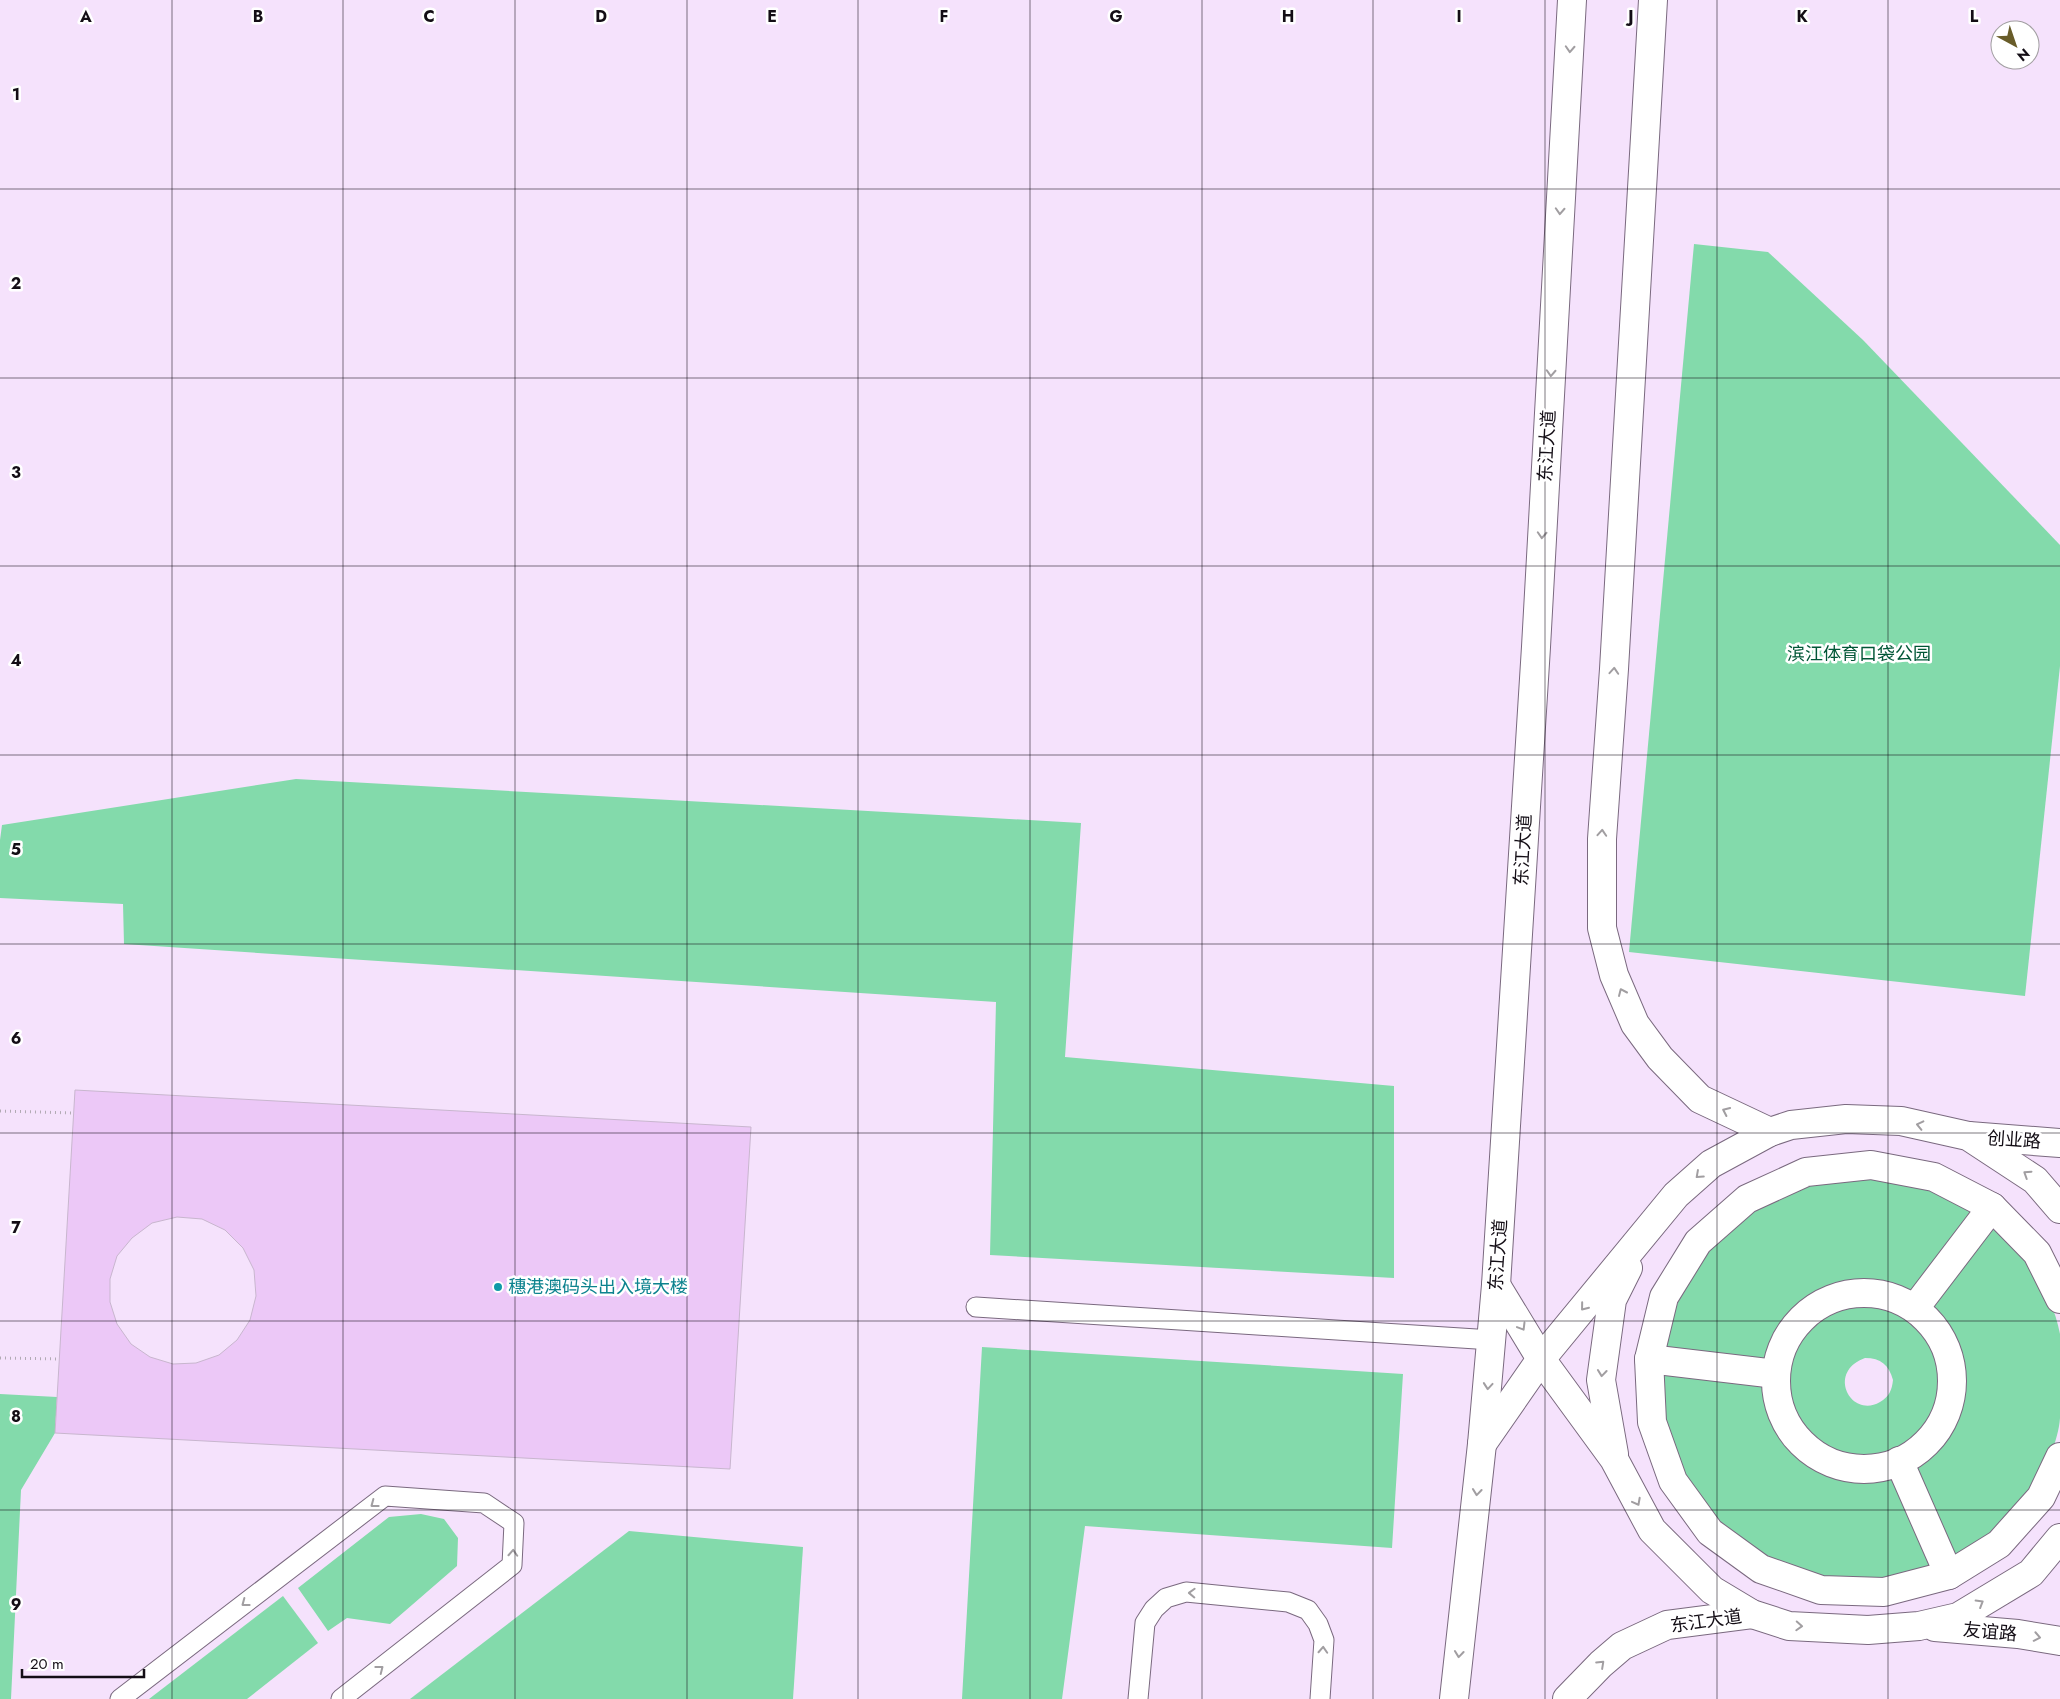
<svg xmlns="http://www.w3.org/2000/svg" width="2060" height="1699" font-family="Jost,'Noto Sans SC',sans-serif">
  <style>
    .built { fill: #f5e2fc; fill-rule: evenodd }
    .green { fill: #83daab; fill-rule: evenodd }
    .building { fill: #ecc8f7; stroke: #c8b6ce; fill-rule: evenodd }
    .lines { fill: none; stroke-linecap: round; stroke-linejoin: round }
    .service-casing { stroke: #7a697f; stroke-width: 21 }
    .pedestrian-casing { stroke: #7a697f; stroke-width: 30 }
    .tertiary-casing { stroke: #7a697f; stroke-width: 30 }
    .primary-casing { stroke: #7a697f; stroke-width: 30 }
    .path { stroke: #b1aab3; stroke-width: 3; stroke-dasharray: 1 4; stroke-linecap: butt }
    .service { stroke: #fff; stroke-width: 19 }
    .pedestrian { stroke: #fff; stroke-width: 28 }
    .tertiary { stroke: #fff; stroke-width: 28 }
    .primary { stroke: #fff; stroke-width: 28 }
    .oneway { stroke: #a19ea1 }
    .grid { fill: none; stroke: #130d15; stroke-width: 1; stroke-opacity: 0.55 }
    .culture-dot { fill: #0f9aa8; stroke: #fff; stroke-width: 2 }
    .labels { text-anchor: middle; stroke-width: 5; stroke-linejoin: round; paint-order: stroke }
    .street-label { font-size: 18px; fill: #130d15; stroke: #fff }
    .park-label { font-size: 18px; fill: #005636; stroke: #fff }
    .culture-label { font-size: 18px; fill: #0d838f; stroke: #fff; text-anchor: start }
    .grid-label { font-size: 16px; text-anchor: middle; font-weight: bold; fill: #130d15; stroke: #fff; stroke-width: 5; stroke-linejoin: round; paint-order: stroke }
  </style>
  <rect width="100%" height="100%" fill="#fbf3fd"/>
  <path class="built" d="M0 0H2060V1699H0ZM2000 30H2030V60H2000Z"/>
  <g class="green">
    <polygon points="1694,244 1768,252 1863,340 2060,545 2060,666 2025,996 1629,952"/>
    <polygon points="296,779 1081,823 1065,1057 1394,1086 1394,1278 990,1255 996,1002 124,944 123,904 0,898 0,840 2,825"/>
    <path d="M1864 1178 1906 1183 1947 1196 1973 1209 1910 1294C1842 1269 1791 1292 1768 1362L1664 1350C1669 1327 1676 1302 1688 1282 1716 1233 1766 1194 1822 1183 1836 1180 1850 1180 1864 1178Z"/>
    <path d="M1991 1223C2023 1252 2052 1290 2060 1334 2060 1349 2060 1365 2060 1380 2060 1393 2060 1406 2060 1418 2058 1446 2041 1476 2025 1498 2007 1524 1982 1539 1956 1557L1911 1465C1917 1460 1924 1457 1930 1451 1959 1425 1968 1381 1954 1344 1949 1329 1938 1318 1928 1306Z"/>
    <path d="M1872 1302C1880 1304 1890 1305 1898 1309 1981 1350 1940 1472 1850 1457 1844 1456 1838 1452 1833 1450 1814 1443 1796 1422 1792 1403 1790 1396 1788 1388 1788 1381 1790 1346 1811 1315 1846 1305 1854 1302 1864 1303 1872 1302ZM1865 1358C1881 1358 1889 1365 1893 1380 1892 1390 1889 1397 1880 1402 1851 1419 1826 1372 1865 1358Z"/>
    <polygon points="982,1347 1403,1374 1392,1548 1085,1526 1062,1699 962,1699"/>
    <path d="M1662 1368 1766 1382C1768 1392 1768 1404 1772 1413 1787 1453 1825 1478 1868 1477 1877 1477 1886 1474 1895 1472L1935 1567C1916 1572 1896 1579 1876 1581 1783 1590 1691 1522 1668 1432 1663 1412 1662 1390 1662 1368Z"/>
    <polygon points="0,1394 57,1397 55,1433 21,1490 11,1699 0,1699"/>
    <polygon points="421,1514 444,1519 458,1538 457,1566 390,1624 347,1618 328,1631 298,1588 389,1517"/>
    <polygon points="629,1531 803,1547 793,1699 410,1699"/>
    <polygon points="283,1596 318,1643 247,1699 149,1699"/>
  </g>
  <path class="building" d="M75 1090 751 1127 730 1469 55 1433ZM177 1217 202 1219 225 1230 243 1248 254 1270 256 1296 250 1320 237 1340 219 1355 196 1363 173 1364 150 1357 131 1344 117 1324 110 1302V1279L117 1256 132 1238 152 1223Z"/>
  <g class="lines">
    <g class="service-casing">
      <g id="service">
        <polyline points="976,1307 1492,1340"/>
        <polyline points="120,1699 385,1496 484,1503 514,1523 512,1565 341,1699"/>
        <polyline points="1138,1699 1145,1623 1154,1609 1166,1598 1186,1592 1288,1602 1308,1610 1318,1624 1324,1640 1320,1699"/>
      </g>
    </g>
    <g class="pedestrian-casing">
      <g id="pedestrian">
        <circle cx="1864" cy="1381" r="88"/>
        <polyline points="2060,1299 2037,1253 1992,1207 1934,1177 1871,1165 1806,1172 1747,1199 1698,1242 1664,1297 1649,1359 1652,1422 1673,1481 1710,1532 1761,1569 1821,1590 1884,1592 1949,1575 1999,1544 2041,1497 2060,1457"/>
        <polyline points="1915,1308 1992,1207"/>
        <polyline points="1649,1359 1776,1374"/>
        <polyline points="1899,1461 1949,1575"/>
      </g>
    </g>
    <g class="tertiary-casing">
      <g id="tertiary">
        <polyline points="1653,0 1614,669 1602,839 1602,928 1614,975 1635,1024 1660,1058 1700,1099 1770,1132"/>
        <polyline points="1454,1699 1482,1444 1496,1285 1536,647 1572,0"/>
        <polyline points="1567,1699 1601,1664 1622,1646 1667,1625 1752,1614"/>
      </g>
    </g>
    <g class="primary-casing">
      <g id="primary">
        <polyline points="1969,1136 2060,1143"/>
        <polyline points="1496,1285 1541,1359 1614,1459 1652,1530 1712,1590 1752,1614 1789,1626 1868,1630 1919,1626 1958,1617 2031,1573 2060,1538"/>
        <polyline points="1482,1444 1541,1359 1676,1195 1711,1164 1770,1132 1791,1125 1846,1119 1901,1121 1968,1136 2035,1180 2060,1209"/>
        <polyline points="1614,1454 1601,1380 1612,1300 1628,1268"/>
        <polyline points="1935,1627 2018,1634 2060,1641"/>
      </g>
    </g>
    <g class="path">
      <polyline points="0,1111 74,1113"/>
      <polyline points="0,1358 59,1359"/>
    </g>
    <use href="#service" class="service"/>
    <use href="#pedestrian" class="pedestrian"/>
    <use href="#tertiary" class="tertiary"/>
    <use href="#primary" class="primary"/>
  </g>
  <defs><path id="oneway-chevron" d="M-2-3.5L2.5 0L-2 3.5" fill="none" stroke-width="1.6" stroke-linecap="round" stroke-linejoin="round" transform="scale(1.25)"/></defs>
  <g class="oneway">
    <use href="#oneway-chevron" transform="translate(1570 49) rotate(93)"/>
    <use href="#oneway-chevron" transform="translate(1560 211) rotate(93)"/>
    <use href="#oneway-chevron" transform="translate(1551 373) rotate(93)"/>
    <use href="#oneway-chevron" transform="translate(1542 535) rotate(93)"/>
    <use href="#oneway-chevron" transform="translate(1614 671) rotate(-86)"/>
    <use href="#oneway-chevron" transform="translate(1602 833) rotate(-86)"/>
    <use href="#oneway-chevron" transform="translate(1622 992) rotate(-114)"/>
    <use href="#oneway-chevron" transform="translate(1726 1111) rotate(-155)"/>
    <use href="#oneway-chevron" transform="translate(1920 1125) rotate(-167)"/>
    <use href="#oneway-chevron" transform="translate(2027 1174) rotate(-147)"/>
    <use href="#oneway-chevron" transform="translate(1699 1175) rotate(138)"/>
    <use href="#oneway-chevron" transform="translate(1584 1307) rotate(129)"/>
    <use href="#oneway-chevron" transform="translate(1522 1327) rotate(59)"/>
    <use href="#oneway-chevron" transform="translate(1602 1373) rotate(96)"/>
    <use href="#oneway-chevron" transform="translate(1488 1386) rotate(95)"/>
    <use href="#oneway-chevron" transform="translate(1477 1492) rotate(96)"/>
    <use href="#oneway-chevron" transform="translate(1637 1502) rotate(62)"/>
    <use href="#oneway-chevron" transform="translate(374 1504) rotate(143)"/>
    <use href="#oneway-chevron" transform="translate(513 1553) rotate(-87)"/>
    <use href="#oneway-chevron" transform="translate(1192 1593) rotate(-178)"/>
    <use href="#oneway-chevron" transform="translate(245 1603) rotate(143)"/>
    <use href="#oneway-chevron" transform="translate(1980 1603) rotate(-31)"/>
    <use href="#oneway-chevron" transform="translate(1799 1626) rotate(3)"/>
    <use href="#oneway-chevron" transform="translate(2037 1637) rotate(11)"/>
    <use href="#oneway-chevron" transform="translate(1323 1650) rotate(-87)"/>
    <use href="#oneway-chevron" transform="translate(1459 1654) rotate(96)"/>
    <use href="#oneway-chevron" transform="translate(1601 1664) rotate(-43)"/>
    <use href="#oneway-chevron" transform="translate(380 1669) rotate(-38)"/>
  </g>
  <path class="grid" d="M172 0V1699M343 0V1699M515 0V1699M687 0V1699M858 0V1699M1030 0V1699M1202 0V1699M1373 0V1699M1545 0V1699M1717 0V1699M1888 0V1699M0 189H2060M0 378H2060M0 566H2060M0 755H2060M0 944H2060M0 1133H2060M0 1321H2060M0 1510H2060"/>
  <circle class="culture-dot" cx="498" cy="1287" r="5"/>
  <g class="labels">
    <g class="street-label">
      <text transform="translate(1547 446) rotate(-87)" y="6">东江大道</text>
      <text transform="translate(1523 850) rotate(-87)" y="6">东江大道</text>
      <text transform="translate(2014 1140) rotate(4)" y="6">创业路</text>
      <text transform="translate(1498 1255) rotate(-86)" y="6">东江大道</text>
      <text transform="translate(1706 1621) rotate(-8)" y="6">东江大道</text>
      <text transform="translate(1990 1632) rotate(5)" y="6">友谊路</text>
    </g>
    <g class="park-label">
      <text x="1859" y="660">滨江体育口袋公园</text>
    </g>
    <g class="culture-label">
      <text x="508" y="1293">穗港澳码头出入境大楼</text>
    </g>
  </g>
  <g class="grid-label">
    <text x="86" y="22">A</text>
    <text x="258" y="22">B</text>
    <text x="429" y="22">C</text>
    <text x="601" y="22">D</text>
    <text x="772" y="22">E</text>
    <text x="944" y="22">F</text>
    <text x="1116" y="22">G</text>
    <text x="1288" y="22">H</text>
    <text x="1459" y="22">I</text>
    <text x="1631" y="22">J</text>
    <text x="1802" y="22">K</text>
    <text x="1974" y="22">L</text>
    <text x="16" y="100">1</text>
    <text x="16" y="289">2</text>
    <text x="16" y="478">3</text>
    <text x="16" y="666">4</text>
    <text x="16" y="855">5</text>
    <text x="16" y="1044">6</text>
    <text x="16" y="1233">7</text>
    <text x="16" y="1422">8</text>
    <text x="16" y="1610">9</text>
  </g>
  <g transform="translate(2015 45) rotate(140)"><circle r="24" fill="#ffffff" stroke="#a19ea1"/>
  <path d="M0-4L9 19L0 12L-9 19Z" fill="#685c29"/>
  <text y="-8" font-size="14" font-weight="bold" text-anchor="middle" fill="#130d15">N</text>
  </g>
  <path d="M22 1669v8h122v-8" fill="none" stroke="#130d15" stroke-width="2.5"/>
  <text x="30" y="1669" font-size="15" fill="#130d15" stroke="#ffffff" stroke-width="4" paint-order="stroke">20 m</text>
</svg>
